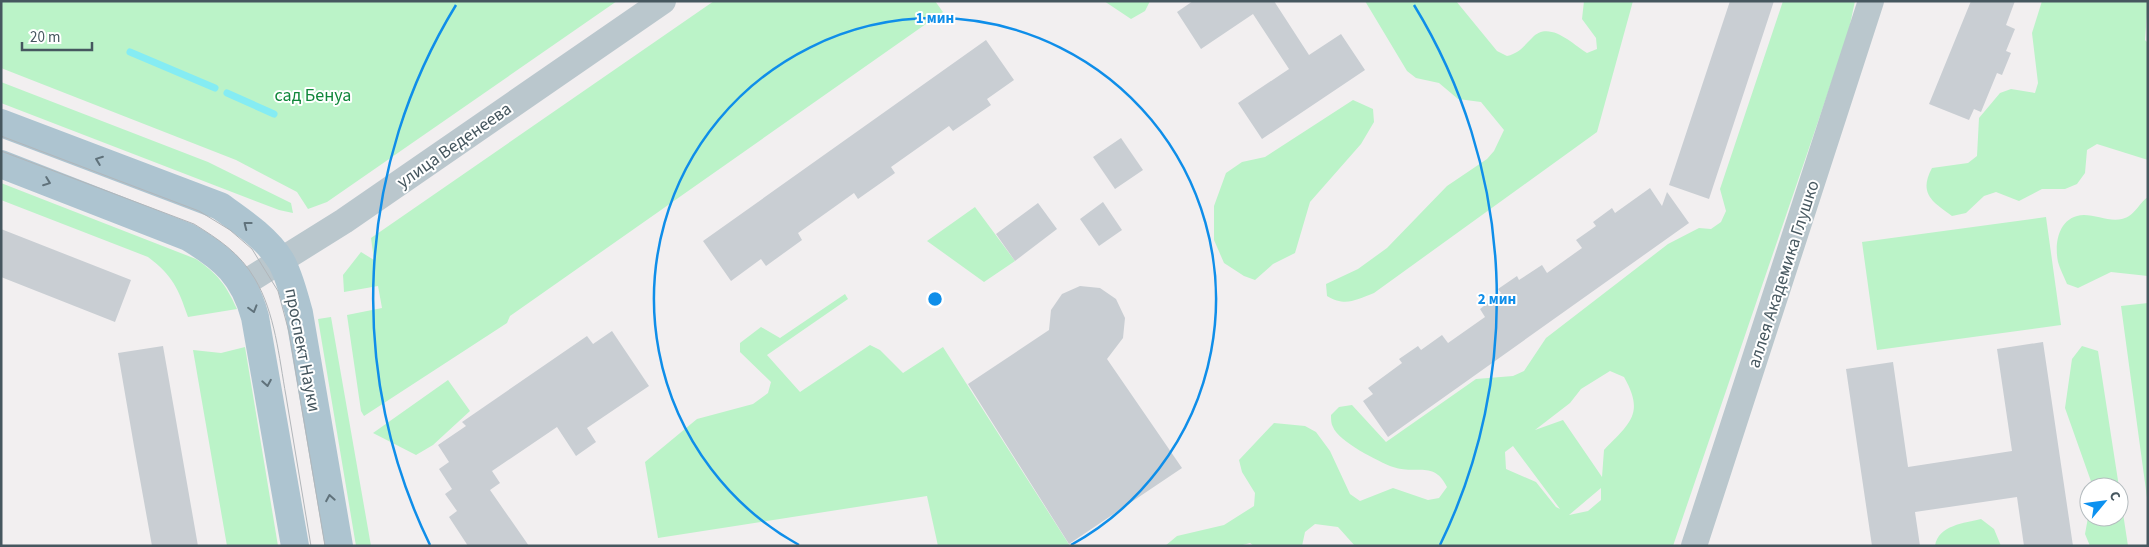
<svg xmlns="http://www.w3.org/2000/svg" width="2149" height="547" font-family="'Source Sans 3',sans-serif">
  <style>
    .green { fill: #bbf3c8; fill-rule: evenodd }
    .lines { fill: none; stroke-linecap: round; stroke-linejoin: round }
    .stream { stroke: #85ecf3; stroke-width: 7 }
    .building { fill: #c9ced3 }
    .minor { stroke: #bac7cd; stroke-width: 26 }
    .major { stroke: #adc4d0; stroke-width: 28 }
    .tram { stroke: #b1b6ba; stroke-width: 1 }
    .oneway { stroke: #60727b }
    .ring { fill: none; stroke: #0f8ee9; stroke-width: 2.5 }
    .labels { text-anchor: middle; stroke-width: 4; stroke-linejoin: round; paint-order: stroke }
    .park-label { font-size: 18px; fill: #10863a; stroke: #fff }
    .street-label { font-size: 18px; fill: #46575f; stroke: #fff }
    .centre { fill: #0f8ee9; stroke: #fff; stroke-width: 2.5 }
    .ring-label { font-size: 15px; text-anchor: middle; font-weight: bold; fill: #0f8ee9; stroke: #fff; stroke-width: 4; stroke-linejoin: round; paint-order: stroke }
  </style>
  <rect width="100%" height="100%" fill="#f2eff0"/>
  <!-- green -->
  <path class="green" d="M1,1H617L327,202L308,209L297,192L236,160L1,68Z
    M714,1H935L943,12L510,316L507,323L364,416L361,411L347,315L382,308L378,286L344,292L343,275L361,252L374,260L371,238Z
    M1104,1H1150L1145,11L1131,19Z
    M1365,1H1456L1497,51L1507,56C1519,53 1523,47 1532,38C1549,20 1571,43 1587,53L1597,49L1596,38L1582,19L1584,1H1633L1597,132L1374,293C1355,300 1346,307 1327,296L1326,284L1358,269L1387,248L1447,186L1487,159L1494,151L1504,130L1481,102L1458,99L1439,83L1416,78L1407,71Z
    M1783,1H1855L1848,34L1673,546H1355L1338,527L1315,524L1305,532L1302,546H1254L1250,543L1239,546H1165L1177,536L1224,525L1254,506L1255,493L1242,472L1239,460L1274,423L1305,426L1316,432L1330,451L1350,494L1360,501L1393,488L1428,500L1439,498L1447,487C1434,460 1416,475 1393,467C1379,462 1338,441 1333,427C1331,424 1331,419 1331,415L1339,407L1352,405L1386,442L1476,379L1513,376L1524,371L1546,338L1668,244L1699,228L1711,229L1721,222L1726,211L1720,189ZM1610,371L1624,377C1645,414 1630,423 1604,450L1602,477L1563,420L1535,430L1570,403L1581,389ZM1513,446L1560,509L1556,507L1536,482L1506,469L1505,452ZM1601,488V500L1588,511L1569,515Z
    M2042,1H2148L2145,40L2148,43V160L2097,144L2087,150L2085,173L2077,184L2065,189H2042L2019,201L1996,192L1984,196L1966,213L1952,216C1933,202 1918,194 1932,168L1968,163L1977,156L1979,118L2000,93L2011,89L2035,93L2038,83L2032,33Z
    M1,82L208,162L291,203L293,213L279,210L1,103Z
    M1353,100L1373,109L1374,122L1361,144L1310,202L1295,253L1273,264L1255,280L1244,276L1224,263L1214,240V206L1226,173L1242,162L1265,157Z
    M1,183L196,259C218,274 226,285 237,309L188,317C178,288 173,276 148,257L1,200Z
    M2148,197V276L2111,272L2078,288L2067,284C2064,277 2060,269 2058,262C2054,242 2059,216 2084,215C2096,215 2110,222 2122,219C2135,216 2138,204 2148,197Z
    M975,207L1015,261L984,282L927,241Z
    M2046,217L2061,325L1877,350L1862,242Z
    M845,294L848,299L767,355L800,392L870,345L880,350L903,373L943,347L1070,546H938L927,496L658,538L645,462L697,419L753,404L768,393L771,382L740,352V343L761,327L780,338Z
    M2148,303V505L2121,306Z
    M331,317L371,546H356L318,319Z
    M2082,346L2098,351L2119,487H2093L2065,408L2072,359Z
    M245,347L278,546H227L193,350L221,353Z
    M448,380L470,411L433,445L416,455L373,433Z
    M2119,487L2128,546H2090L2085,534L2089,512V517H2119Z
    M1981,519L1994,529L2001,546H1935C1938,525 1965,523 1981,519Z"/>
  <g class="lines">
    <!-- stream -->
    <path class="stream" d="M130,52L215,88
      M227,93L274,114"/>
  </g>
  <!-- building -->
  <path class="building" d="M1193,1H1274L1309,55L1341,34L1365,70L1262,139L1238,103L1289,69L1253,14L1201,49L1177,12Z
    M1730,1H1774L1709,199L1669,185Z
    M1971,1H2015L2006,25L2015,29L2006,51L2011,53L2002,75L1997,73L1981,112L1974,109L1969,120L1929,104Z
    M986,40L1014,80L987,99L991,105L953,131L949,126L891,167L895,173L858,199L854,193L798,233L802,240L766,266L761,259L731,281L703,241Z
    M1121,138L1143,170L1115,189L1093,157Z
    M1650,188L1662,206L1667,192L1689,223L1388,437L1363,401L1373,394L1368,388L1402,363L1399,359L1418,346L1421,350L1442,335L1448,343L1485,317L1480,309L1501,293L1498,289L1517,276L1519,280L1542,265L1547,273L1582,248L1576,240L1596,226L1593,222L1612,208L1615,213Z
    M1103,202L1122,230L1099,246L1080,219Z
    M1038,203L1057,229L1015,261L996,234Z
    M1,229L131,280L115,322L1,277Z
    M1080,286L1100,288L1116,299L1125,318L1123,338L1107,359L1182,468L1069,544L968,384L1049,330L1051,310L1062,294Z
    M612,331L649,386L587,428L596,442L576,456L557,427L492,471L500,483L490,490L529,546H468L449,517L457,511L445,494L452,489L439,469L449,462L438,445L466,426L462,422L587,336L593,344Z
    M2043,342L2073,546H2024L2017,497L1915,512L1920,546H1872L1846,369L1893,362L1908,467L2012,451L1997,349Z
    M163,346L198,546H152L134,446L118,353Z"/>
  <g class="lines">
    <!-- minor -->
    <path class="minor" d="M243,284L344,221L663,1
      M1694,546L1871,1"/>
    <!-- major -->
    <path class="major" d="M1,123L220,206C241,221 267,238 281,261C290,277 294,296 299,313L339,546
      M1,164L188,237C224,258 244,276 255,317L295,546"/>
    <!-- tram -->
    <path class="tram" d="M1,136L199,211L230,230L252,249L278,291L289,332L325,546
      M1,151L194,224C218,239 240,253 255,279C275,313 279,357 286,396C294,446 303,496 311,546"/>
  </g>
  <!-- one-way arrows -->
  <defs><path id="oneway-chevron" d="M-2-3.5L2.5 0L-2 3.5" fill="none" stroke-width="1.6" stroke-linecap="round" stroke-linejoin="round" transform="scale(1.25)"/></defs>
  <g class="oneway">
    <use href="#oneway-chevron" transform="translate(99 160) rotate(-159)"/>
    <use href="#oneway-chevron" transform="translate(47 182) rotate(21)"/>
    <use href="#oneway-chevron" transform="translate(247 225) rotate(-142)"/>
    <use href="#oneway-chevron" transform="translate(253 309) rotate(74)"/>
    <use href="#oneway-chevron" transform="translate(267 383) rotate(80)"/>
    <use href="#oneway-chevron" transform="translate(330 498) rotate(-100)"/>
  </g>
  <!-- distance rings -->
  <g class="ring">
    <path d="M799 545A281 281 0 1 1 1071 545"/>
    <path d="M430 545A562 562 0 0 1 456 5M1414 5A562 562 0 0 1 1440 545"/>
  </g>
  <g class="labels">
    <!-- park labels -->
    <g class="park-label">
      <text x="313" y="101">сад Бенуа</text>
    </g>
    <!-- street labels -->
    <g class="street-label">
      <text transform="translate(454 145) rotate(-35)" y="6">улица Веденеева</text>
      <text transform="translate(1783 274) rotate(-72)" y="6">аллея Академика Глушко</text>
      <text transform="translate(303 350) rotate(79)" y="6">проспект Науки</text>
    </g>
  </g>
  <circle cx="935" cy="299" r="8" class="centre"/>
  <g class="ring-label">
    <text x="935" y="23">1 мин</text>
    <text x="1497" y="304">2 мин</text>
  </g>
  <!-- border -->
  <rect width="2149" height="547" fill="none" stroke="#46575f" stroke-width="5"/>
  <!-- north arrow -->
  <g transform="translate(2104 502) rotate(61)"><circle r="24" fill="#ffffff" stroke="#b5bcbf"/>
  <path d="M0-4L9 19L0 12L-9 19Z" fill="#0c91f0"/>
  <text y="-8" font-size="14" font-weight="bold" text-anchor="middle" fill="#46575f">С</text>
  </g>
  <!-- scale -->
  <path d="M22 42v8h70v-8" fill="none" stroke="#46575f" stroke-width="2.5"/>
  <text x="30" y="42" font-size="15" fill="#46575f" stroke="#ffffff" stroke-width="4" paint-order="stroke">20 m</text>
</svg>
